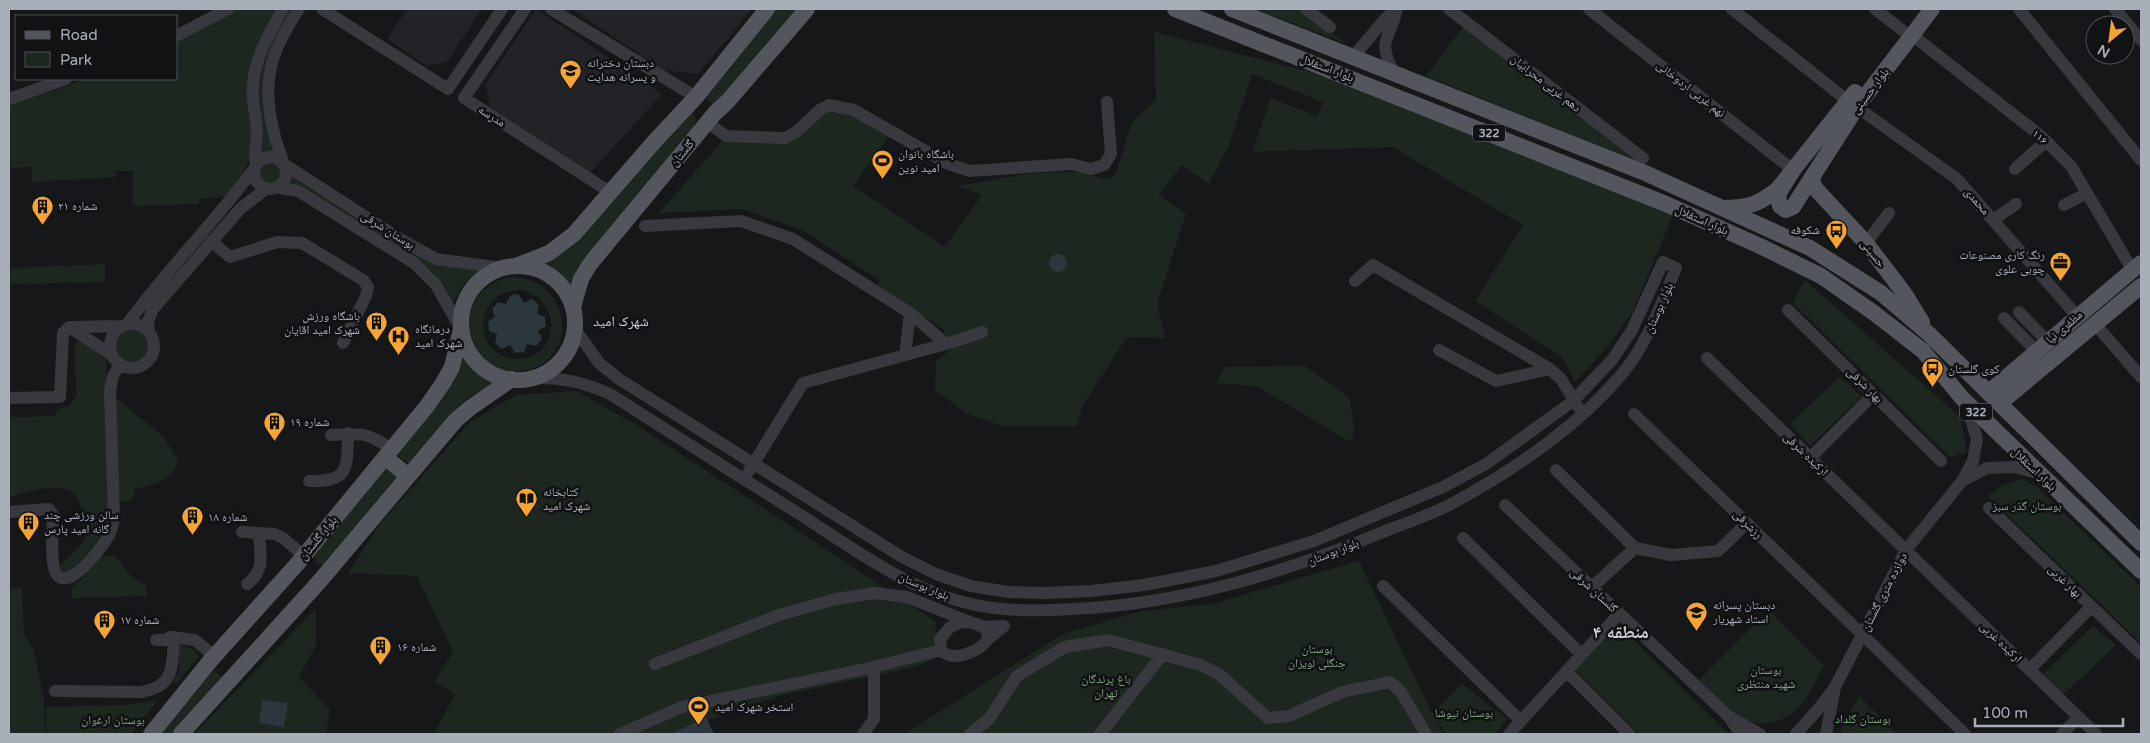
<svg xmlns="http://www.w3.org/2000/svg" width="2150" height="743" font-family="'Varela Round','Noto Naskh Arabic',sans-serif">
  <style>
    .built { fill: #222326 }
    .green { fill: #1e271f; fill-rule: evenodd }
    .water { fill: #2c373d }
    .lines { fill: none; stroke-linecap: round; stroke-linejoin: round }
    .minor { stroke: #37393e; stroke-width: 12 }
    .major { stroke: #53565d; stroke-width: 16 }
    .labels { text-anchor: middle; stroke-width: 5; stroke-linejoin: round; paint-order: stroke }
    .shield { fill: #111214; stroke: #7b8088; stroke-width: 1 }
    .shield-label { font-size: 11px; font-weight: bold; fill: #a8afb9 }
    .poi-label { font-size: 12px; fill: #a8afb9; stroke: #111214; text-anchor: start }
    .street-label { font-size: 12px; fill: #a8afb9; stroke: #111214 }
    .park-label { font-size: 12px; fill: #7fa47f; stroke: #111214 }
    .neighbourhood-label { font-size: 14px; fill: #c9cdd5; stroke: #111214 }
    .district-label { font-size: 18px; font-weight: bold; fill: #c9cdd5; stroke: #111214 }
  </style>
  <rect width="100%" height="100%" fill="#161719"/>
  <!-- built -->
  <path class="built" d="M407,9H482L447,62L427,66L387,39Z
    M536,9L662,94L590,173L490,107L486,84Z
    M572,9H752L698,74L663,70Z"/>
  <!-- green -->
  <path class="green" d="M234,9H278L256,50L252,146L248,162L241,177L225,197L199,199V204L132,206L133,171H116V177L32,182V167L9,168V102L52,92L84,79H176V40L222,19Z
    M287,9H294L269,54L279,156L268,155L257,160V97L261,65Z
    M775,9H799L714,105L707,100V96L727,73Z
    M1255,9H1300L1347,44Z
    M1463,27L1639,162L1426,76Z
    M1154,32L1329,77L1673,215L1633,311L1608,346L1575,382L1562,357L1475,301L1523,225L1393,147L1252,152L1271,98L1317,116L1323,102L1252,74L1229,145L1209,184L1182,165L1159,195L1186,214L1157,304L1165,338L1127,337L1083,405L1077,426H1002L966,413L935,390L936,361L950,350L943,329L877,286L880,281L804,231L742,209L659,213L722,141L780,143L827,110L848,112L889,136L853,186L945,247L982,195L958,186L1033,173L1080,172L1102,179L1112,177L1116,173L1132,122L1156,100Z
    M692,113L696,118L694,126L677,144L658,173L571,289L556,272L540,263L623,187Z
    M259 173a12 12 0 1 1 24 0a12 12 0 1 1-24 0Z
    M291,171L389,236L481,270L463,285L452,304L445,288L431,270L336,207L287,185Z
    M9,254L10,268L105,264V282L9,284Z
    M511,277C575,278 580,366 520,371C459,376 448,289 511,277ZM521,290C565,299 559,361 516,359C470,356 473,290 521,290Z
    M1805,280L1960,417L1967,452L1950,457L1793,303Z
    M115 346a17 17 0 1 1 34 0a17 17 0 1 1-34 0Z
    M80,338L106,359L110,518C100,541 85,557 68,575H63L60,567C68,554 84,547 89,531C91,524 85,516 82,509C80,504 78,497 73,493C59,481 24,493 9,498V417L54,416L59,409L69,406L76,396L75,345Z
    M462,349C470,369 487,377 507,383C488,387 474,393 460,405L410,464L396,454Z
    M1305,366L1350,398L1354,430L1351,442L1256,386L1216,383L1225,367Z
    M1839,377L1862,396L1810,446L1790,424Z
    M577,391L640,427L936,622L934,659L915,667L778,696L669,734H434L455,694L434,682L453,652L417,576L348,573L380,524L470,422L516,395Z
    M112,395L163,436L178,460C175,480 151,486 134,489L133,500L117,502Z
    M386,465L400,477L323,565L315,563V556Z
    M2022,479L2037,487L2141,587V643L1988,496L2005,484Z
    M105,556H115L131,576L146,586L147,596L72,598V587L82,579L100,558Z
    M1359,561L1432,713L1462,684L1507,719L1495,734H1446L1437,721L1443,734H904L1063,634L1141,611L1212,604Z
    M22,587L24,635L33,647L44,700L45,734H9V588Z
    M316,608V645L299,677L330,710L326,734H194Z
    M1769,610L1824,665C1809,695 1799,723 1760,723C1751,723 1739,720 1731,713C1720,704 1709,691 1699,680Z
    M1616,623L1729,734H1639L1573,668Z
    M2093,626L2116,645L2063,695L2043,674Z
    M182,645L194,650L199,657L176,684L173,681L179,672V647Z
    M214,671L222,677L173,734H159L211,672Z
    M1859,696L1897,734H1841V730Z
    M158,700L131,734H46V707L125,705Z"/>
  <!-- water -->
  <path class="water" d="M1049 263a9 9 0 1 1 18 0a9 9 0 1 1-18 0Z
    M514,294L519,295L524,303L532,299L539,305L537,314L545,317L546,326L538,331L542,339L536,346L527,344L524,352L515,353L510,345L502,349L495,343L497,334L489,331L488,322L495,317L492,309L498,302L506,304L510,296Z
    M262,700L288,703L284,727L259,723Z
    M706,717L714,734H671Z"/>
  <g class="lines">
    <!-- minor -->
    <path class="minor" d="M322,9L448,89L502,9
      M525,9L464,98L610,192
      M551,9L696,97
      M1306,9L1330,27
      M1449,9L1643,158
      M1589,9L1793,170
      M1732,9L1848,101
      M1875,9L1902,30
      M2019,9L2141,160
      M2115,9L2141,40
      M1912,35L2042,137L2071,166L2133,271
      M176,36L228,9
      M1353,57L1386,18L1397,9
      M1394,72C1376,40 1390,40 1397,9
      M9,99L66,79
      M1857,107L1957,179L2077,316
      M707,122L726,136L785,138L796,132L821,109L829,105L854,110L948,164L970,171L1071,164L1091,169L1104,165L1111,154L1107,102
      M254 173a16 16 0 1 1 32 0a16 16 0 1 1-32 0Z
      M283,163C281,153 276,143 274,133C261,82 270,52 299,9
      M284,164L400,239L436,259L502,268
      M256,165C253,154 257,142 257,130C256,115 251,99 253,84C255,57 270,32 283,9
      M2015,169L2046,141
      M279,188L298,191L414,263L436,285L461,329
      M2064,205L2087,193
      M1993,220L2016,204
      M645,226L741,221L793,239L910,313
      M211,241L230,257L277,242L302,243L363,280L368,287L366,296L343,343
      M1866,243L1889,213
      M1355,281L1373,265L1550,369L1561,379L1578,407
      M1788,310L1941,461
      M2019,312L2047,341
      M2004,318L2036,351
      M110 346a22 22 0 1 1 44 0a22 22 0 1 1-44 0Z
      M127,324C167,270 214,223 254,169
      M2095,324L2141,377
      M149,331L148,321L153,309L241,208L266,189
      M1439,350L1496,381L1550,369
      M112,355L69,327L122,326
      M905,355L910,313L946,344
      M1707,358L2096,734
      M534,378C565,378 582,382 610,394C674,435 737,475 801,515C853,549 906,588 967,603C1002,612 1038,611 1073,609C1181,604 1284,573 1383,532C1406,523 1431,515 1453,503C1513,471 1578,426 1622,374C1647,344 1661,304 1676,268L1663,262L1632,330L1612,360L1573,401L1486,464L1443,487L1314,541L1216,571L1144,585L1091,591L1045,593L1008,592L971,586L936,574L902,557L619,379L599,363L575,329
      M9,398L60,397L63,333L69,327
      M1634,414L1965,734
      M331,435C361,434 364,431 392,449
      M1810,458L1874,394
      M1556,470L1635,548
      M749,471L803,383L953,342L982,332
      M309,481C350,482 347,468 348,433
      M1962,481L1987,468L2014,467L2038,473
      M1505,505L1728,716
      M1989,508L2141,654
      M9,512L49,509L53,515C53,527 49,568 58,576C72,589 104,545 110,533C112,529 113,523 114,518L110,391L113,376L120,364
      M242,532L275,534L283,538L304,556
      M1463,538L1581,654
      M247,584C266,570 260,554 259,534
      M1383,586L1521,721
      M1591,588L1635,548L1671,555L1718,551L1747,523
      M962,622C972,622 980,624 987,630L988,639C979,652 953,663 941,650L940,639L950,627Z
      M983,627L1004,626L988,639
      M156,640H166L170,637L195,640L214,656
      M655,664L779,615L836,599L874,593L907,597L975,624
      M2030,669L2091,607
      M1566,671L1629,734
      M1835,687L1906,550L1962,481L1973,461L1977,439L1971,419L1964,402
      M55,691L141,692C175,686 172,667 174,637
      M620,734L682,707L874,667L941,650
      M863,734L874,719V667
      M970,734L989,719L1017,676L1065,647L1108,640L1201,665L1220,675L1268,718L1289,716L1342,692L1390,682L1401,692L1426,734
      M1100,734L1163,654
      M1509,734L1619,614
      M1741,734L1728,716L1760,734
      M1796,734L1820,707L1835,687L1826,734
      M2062,734L2079,717"/>
    <!-- major -->
    <path class="major" d="M1175,9L1666,204L1760,246L1821,276L1874,313L1923,351L1962,398L2141,571
      M1232,9L1643,172L1810,248L1881,293L1929,334L2141,543
      M1793,170L1780,191L1778,196L1780,206L1786,210L1793,207L1857,107L1932,9
      M1812,177L1814,187L1866,243L1904,293L1922,322
      M1724,208C1749,207 1757,205 1777,190L1855,92
      M516,266L549,253L574,234L654,142L696,97L767,9
      M461 323a57 57 0 1 1 114 0a57 57 0 1 1-114 0Z
      M573,307L581,279L590,264L715,113L728,101L807,9
      M1989,392L2141,263
      M2000,403L2141,286
      M385,457L408,476
      M151,734L210,661L298,563L427,406L443,383L452,367L461,329
      M181,734L319,582L455,421L470,408L512,379"/>
  </g>
  <!-- icons -->
  <defs>
    <symbol id="school-pin" viewBox="-11 -11 22 30"><path d="M0 17L-7.5 6A9.5 9.5 0 1 1 7.5 6Z" fill="#f7a430" stroke="#111214"/><path d="M0-5L7-2L0 1L-7-2ZM-4 1L0 2.5L4 1V4Q0 6-4 4Z" fill="#111"/></symbol>
    <symbol id="stadium-pin" viewBox="-11 -11 22 30"><path d="M0 17L-7.5 6A9.5 9.5 0 1 1 7.5 6Z" fill="#f7a430" stroke="#111214"/><path d="M0-5a6.5 5 0 1 0 0 10a6.5 5 0 1 0 0-10ZM-3.5-1.8h7v3.6h-7Z" fill="#111"/></symbol>
    <symbol id="building-pin" viewBox="-11 -11 22 30"><path d="M0 17L-7.5 6A9.5 9.5 0 1 1 7.5 6Z" fill="#f7a430" stroke="#111214"/><path d="M-4-6H4V6H1V3H-1V6H-4ZM-2.5-4.3h1.7v1.8h-1.7ZM.8-4.3h1.7v1.8H.8ZM-2.5-1h1.7V.8h-1.7ZM.8-1h1.7V.8H.8Z" fill="#111"/></symbol>
    <symbol id="bus-pin" viewBox="-11 -11 22 30"><path d="M0 17L-7.5 6A9.5 9.5 0 1 1 7.5 6Z" fill="#f7a430" stroke="#111214"/><path d="M-5-6H5V4H4V6H2V4H-2V6H-4V4H-5ZM-3.5-4V0h7V-4ZM-3.5 1.2v1.5H-2V1.2ZM2 1.2v1.5H3.5V1.2Z" fill="#111"/></symbol>
    <symbol id="office-pin" viewBox="-11 -11 22 30"><path d="M0 17L-7.5 6A9.5 9.5 0 1 1 7.5 6Z" fill="#f7a430" stroke="#111214"/><path d="M-6-3h4V-5.5h4V-3h4V5H-6ZM-1-4.5V-3h2v-1.5ZM-6 0V1H6V0Z" fill="#111"/></symbol>
    <symbol id="hospital-pin" viewBox="-11 -11 22 30"><path d="M0 17L-7.5 6A9.5 9.5 0 1 1 7.5 6Z" fill="#f7a430" stroke="#111214"/><path d="M-5-5h3v3.5h4V-5h3V5h-3V1.5h-4V5h-3Z" fill="#111"/></symbol>
    <symbol id="library-pin" viewBox="-11 -11 22 30"><path d="M0 17L-7.5 6A9.5 9.5 0 1 1 7.5 6Z" fill="#f7a430" stroke="#111214"/><path d="M-6-4Q-3-5.5-.7-3.5V5Q-3 3-6 4ZM6-4Q3-5.5 .7-3.5V5Q3 3 6 4Z" fill="#111"/></symbol>
  </defs>
  <g fill-rule="evenodd">
    <use href="#school-pin" x="558" y="58" width="25" height="34"/>
    <use href="#stadium-pin" x="870" y="148" width="25" height="34"/>
    <use href="#building-pin" x="30" y="194" width="25" height="34"/>
    <use href="#bus-pin" x="1824" y="218" width="25" height="34"/>
    <use href="#office-pin" x="2048" y="250" width="25" height="34"/>
    <use href="#building-pin" x="364" y="310" width="25" height="34"/>
    <use href="#hospital-pin" x="386" y="324" width="25" height="34"/>
    <use href="#bus-pin" x="1920" y="356" width="25" height="34"/>
    <use href="#building-pin" x="262" y="410" width="25" height="34"/>
    <use href="#library-pin" x="514" y="486" width="25" height="34"/>
    <use href="#building-pin" x="180" y="504" width="25" height="34"/>
    <use href="#building-pin" x="16" y="510" width="25" height="34"/>
    <use href="#school-pin" x="1684" y="600" width="25" height="34"/>
    <use href="#building-pin" x="92" y="608" width="25" height="34"/>
    <use href="#building-pin" x="368" y="634" width="25" height="34"/>
    <use href="#stadium-pin" x="686" y="694" width="25" height="34"/>
  </g>
  <g class="labels">
    <!-- shield labels -->
    <g class="shield">
      <rect x="1473" y="124.5" width="32" height="17" rx="4"/>
      <rect x="1960" y="403.5" width="32" height="17" rx="4"/>
    </g>
    <g class="shield-label">
      <text x="1489" y="137">322</text>
      <text x="1976" y="416">322</text>
    </g>
    <!-- poi labels -->
    <g class="poi-label">
      <text x="587" y="67">دبستان دخترانه<tspan x="587" dy="14">و پسرانه هدایت</tspan></text>
      <text x="898" y="158">باشگاه بانوان<tspan x="898" dy="14">امید نوین</tspan></text>
      <text x="58" y="210">شماره ۲۱</text>
      <text x="1820" y="234" text-anchor="end">شکوفه</text>
      <text x="2045" y="259" text-anchor="end">رنگ کاری مصنوعات<tspan x="2045" dy="14">چوبی علوی</tspan></text>
      <text x="360" y="320" text-anchor="end">باشگاه ورزش<tspan x="360" dy="14">شهرک امید اقایان</tspan></text>
      <text x="415" y="333">درمانگاه<tspan x="415" dy="14">شهرک امید</tspan></text>
      <text x="1948" y="373">کوی گلستان</text>
      <text x="290" y="426">شماره ۱۹</text>
      <text x="543" y="496">کتابخانه<tspan x="543" dy="14">شهرک امید</tspan></text>
      <text x="44" y="519">سالن ورزشی چند<tspan x="44" dy="14">گانه امید پارس</tspan></text>
      <text x="208" y="521">شماره ۱۸</text>
      <text x="1713" y="609">دبستان پسرانه<tspan x="1713" dy="14">استاد شهريار</tspan></text>
      <text x="120" y="624">شماره ۱۷</text>
      <text x="397" y="651">شماره ۱۶</text>
      <text x="715" y="711">استخر شهرک امید</text>
    </g>
    <!-- street labels -->
    <g class="street-label">
      <text transform="translate(1327 68) rotate(21)" y="4">بلوار استقلال</text>
      <text transform="translate(1546 83) rotate(38)" y="4">دهم غربی محرابیان</text>
      <text transform="translate(1691 89) rotate(38)" y="4">نهم غربی اردوخانی</text>
      <text transform="translate(1870 91) rotate(-53)" y="4">بلوار حسینی</text>
      <text transform="translate(492 116) rotate(33)" y="4">مدرسه</text>
      <text transform="translate(2040 137) rotate(42)" y="4">۱۱۶</text>
      <text transform="translate(682 153) rotate(-51)" y="4">گلستان</text>
      <text transform="translate(1977 201) rotate(49)" y="4">محمدی</text>
      <text transform="translate(1702 220) rotate(24)" y="4">بلوار استقلال</text>
      <text transform="translate(388 230) rotate(32)" y="4">بوستان شرقی</text>
      <text transform="translate(1873 253) rotate(51)" y="4">حسینی</text>
      <text transform="translate(1659 308) rotate(-66)" y="4">بلوار بوستان</text>
      <text transform="translate(2064 327) rotate(-40)" y="4">مظفری نیا</text>
      <text transform="translate(1865 385) rotate(45)" y="4">بهار شرقی</text>
      <text transform="translate(1806 454) rotate(44)" y="4">ارکیده شرقی</text>
      <text transform="translate(2034 469) rotate(44)" y="4">بلوار استقلال</text>
      <text transform="translate(1748 524) rotate(44)" y="4">رزشرقی</text>
      <text transform="translate(318 538) rotate(-51)" y="4">بلوار گلستان</text>
      <text transform="translate(1333 552) rotate(-21)" y="4">بلوار بوستان</text>
      <text transform="translate(2065 581) rotate(44)" y="4">بهار غربی</text>
      <text transform="translate(924 586) rotate(23)" y="4">بلوار بوستان</text>
      <text transform="translate(1594 590) rotate(43)" y="4">گلستان شرقی</text>
      <text transform="translate(1884 592) rotate(-63)" y="4">دوازده متری گلستان</text>
      <text transform="translate(2001 642) rotate(44)" y="4">ارکیده غربی</text>
    </g>
    <!-- park labels -->
    <g class="park-label">
      <text x="2027" y="510">بوستان گذر سبز</text>
      <text x="1317" y="653">بوستان<tspan x="1317" dy="14">جنگلی لویزان</tspan></text>
      <text x="1766" y="674">بوستان<tspan x="1766" dy="14">شهید منتظری</tspan></text>
      <text x="1106" y="683">باغ پرندگان<tspan x="1106" dy="14">تهران</tspan></text>
      <text x="1464" y="717">بوستان نیوشا</text>
      <text x="1863" y="723">بوستان گلداد</text>
      <text x="113" y="724">بوستان ارغوان</text>
    </g>
    <!-- neighbourhood labels -->
    <g class="neighbourhood-label">
      <text x="621" y="326">شهرک امید</text>
    </g>
    <!-- district labels -->
    <g class="district-label">
      <text x="1621" y="638">منطقه ۴</text>
    </g>
  </g>
  <!-- border -->
  <rect width="2150" height="743" fill="none" stroke="#a8afb9" stroke-width="20"/>
  <!-- legend -->
  <rect x="15" y="15" width="162" height="65" fill="#111214" stroke="#4d5156"/>
  <rect x="25" y="31" width="25" height="8" fill="#53565d" stroke="#4d5156"/>
  <text x="60" y="40" font-size="15" fill="#a8afb9">Road</text>
  <rect x="25" y="52" width="25" height="15" fill="#1e271f" stroke="#4d5156"/>
  <text x="60" y="65" font-size="15" fill="#a8afb9">Park</text>
  <!-- north arrow -->
  <g transform="translate(2110 40) rotate(209)"><circle r="24" fill="#111214" stroke="#4d5156"/>
  <path d="M0-4L9 19L0 12L-9 19Z" fill="#f7a430"/>
  <text y="-8" font-size="14" font-weight="bold" text-anchor="middle" fill="#a8afb9">N</text>
  </g>
  <!-- scale -->
  <path d="M1975 718v8h148v-8" fill="none" stroke="#a8afb9" stroke-width="2.5"/>
  <text x="1982" y="718" font-size="15" fill="#a8afb9" stroke="#111214" stroke-width="4" paint-order="stroke">100 m</text>
</svg>
